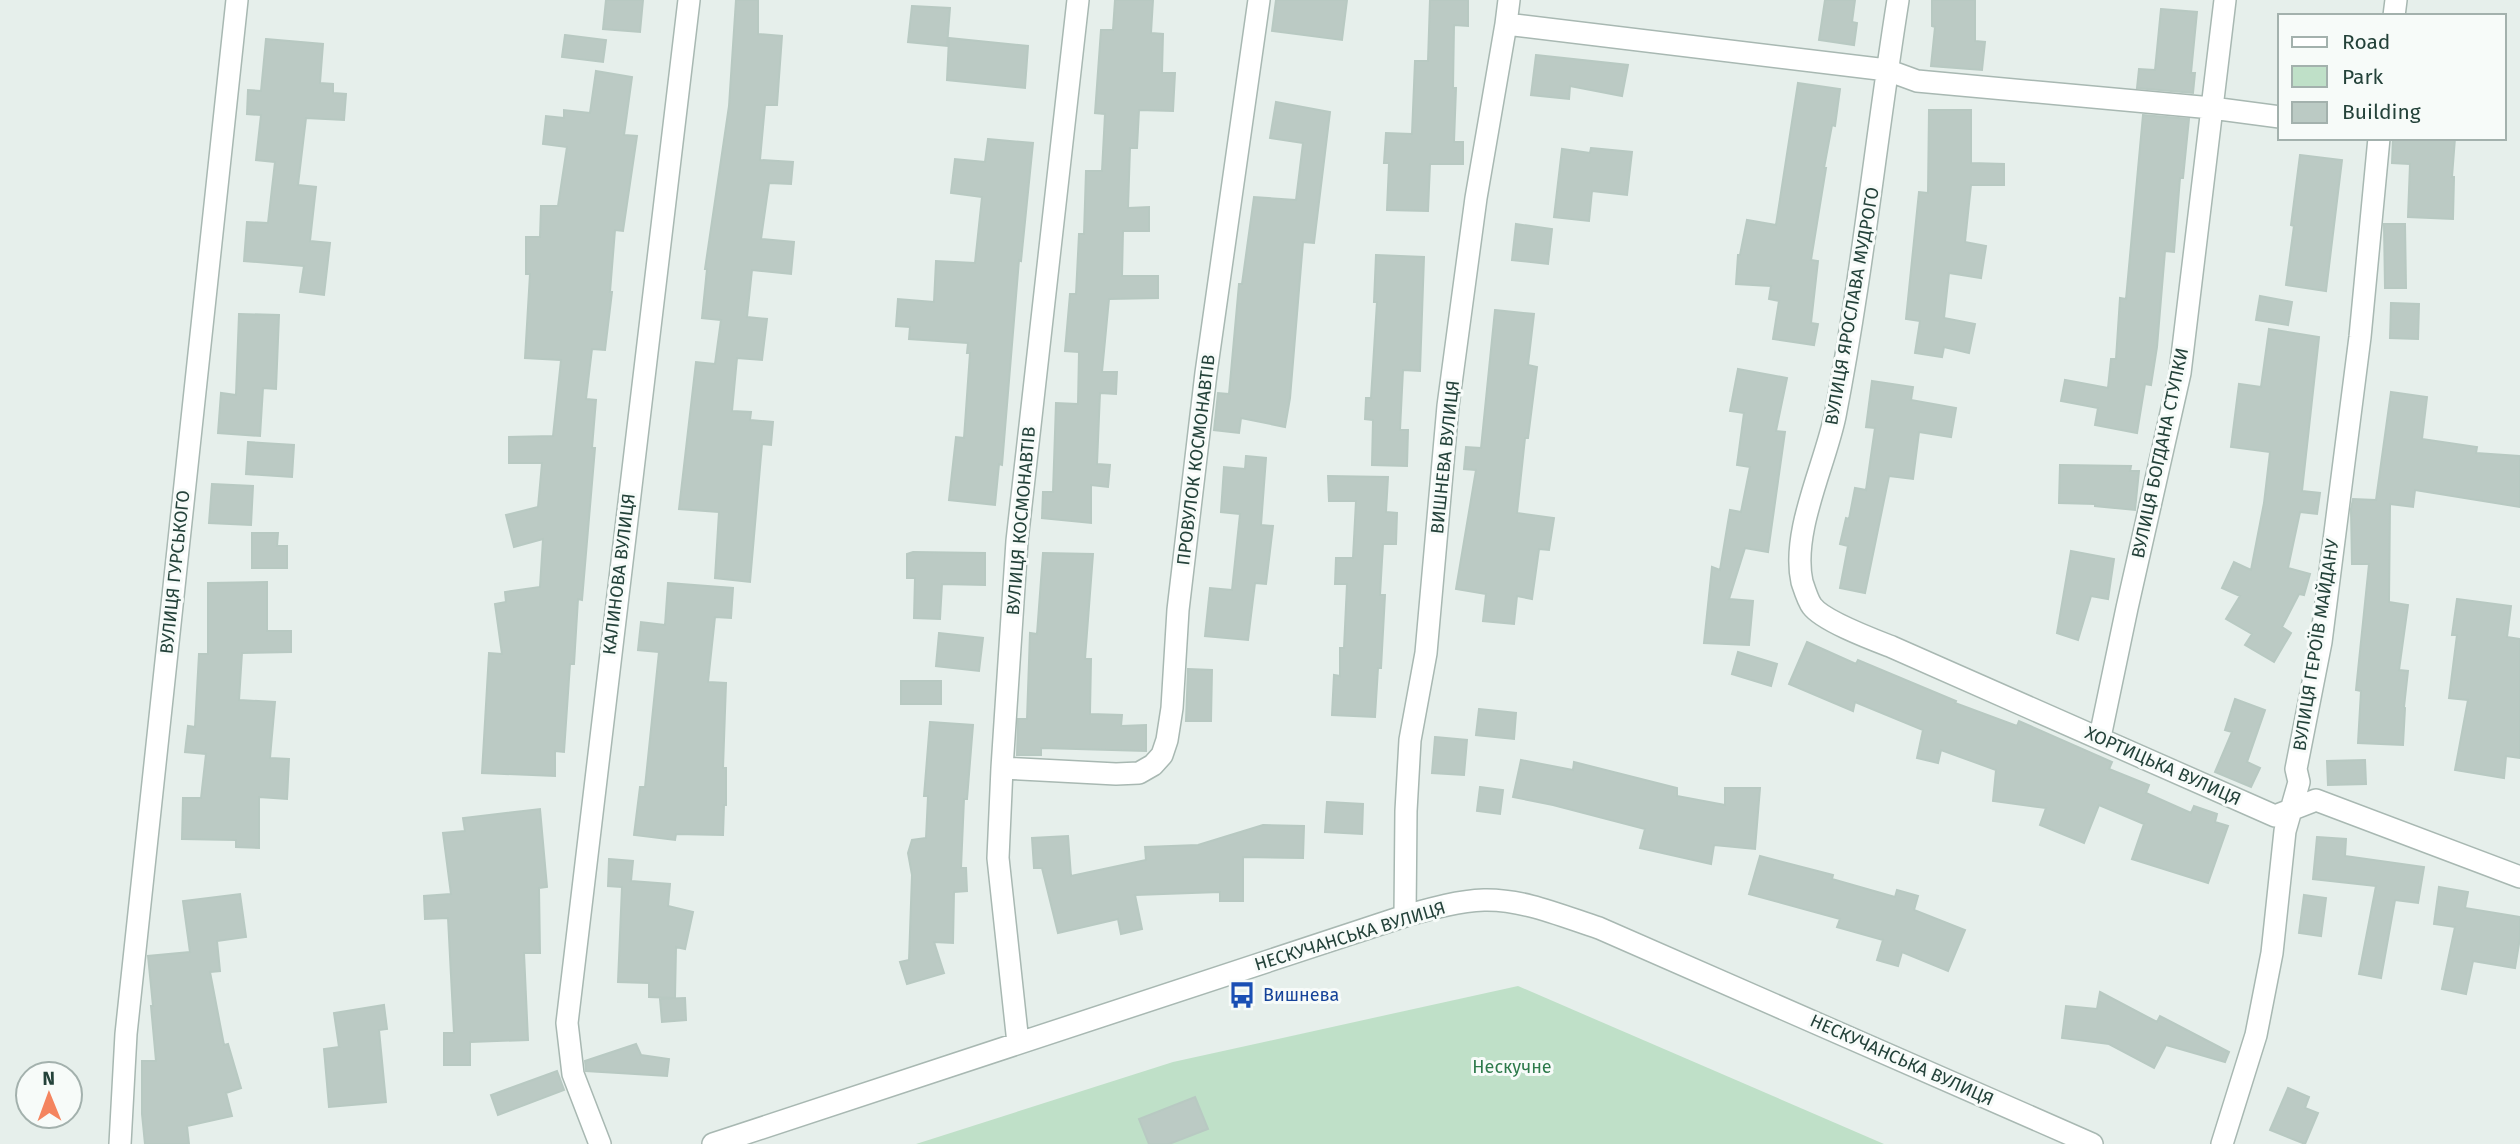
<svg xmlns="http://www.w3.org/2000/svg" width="2520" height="1144" font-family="'Fira Sans',sans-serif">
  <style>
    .green { fill: #bfe0c8 }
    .building { fill: #bbcac4; stroke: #b8c9c2; stroke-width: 2 }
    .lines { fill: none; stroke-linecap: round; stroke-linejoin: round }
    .minor-casing { stroke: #a8b8b2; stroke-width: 24 }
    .minor { stroke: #fff; stroke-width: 21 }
    .labels { text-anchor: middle; stroke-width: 6; stroke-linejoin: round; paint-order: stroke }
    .street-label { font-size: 18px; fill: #24423a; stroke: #f7fbf9 }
    .transit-label { font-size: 18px; fill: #164399; stroke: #f7fbf9; text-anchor: start }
    .park-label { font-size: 18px; fill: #2d7a4b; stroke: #f7fbf9 }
  </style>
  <rect width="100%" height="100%" fill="#e6efeb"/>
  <!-- green -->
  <path class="green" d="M1518,986L1884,1144H916L1173,1062Z"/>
  <!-- building -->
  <path class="building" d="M606,0H643L640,32L603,29Z
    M736,0H758V34L782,36L777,105H765L760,160L793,162L791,184L769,183L761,239L794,242L791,274L752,270L747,317L767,319L762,360L737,358L732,411L751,412L750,420L773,422L771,445L762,444L750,582L715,578L719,512L679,509L696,362L715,364L721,320L702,318L707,269H705L729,106Z
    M1115,0H1153L1151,33L1163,34L1162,73H1175L1173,111L1139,110L1137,148H1130L1128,208L1149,207V231H1123L1122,276H1158V298L1109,299L1102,372H1117L1116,394L1100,393L1097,464L1110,465L1108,487L1091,485V523L1042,518L1043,492H1053L1056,403L1078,404L1079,352L1065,351L1070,294H1076L1079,234H1084L1086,171H1102L1105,114L1095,113L1101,30H1113Z
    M1276,0H1347L1342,40L1272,31Z
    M1430,0H1468V26L1454,25L1453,88H1456L1454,142H1463V164H1430L1428,211L1387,210L1389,163H1384L1386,133L1412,134L1415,61H1428Z
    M1825,0H1855L1852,22L1857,23L1854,45L1819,40Z
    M1932,0H1975V41L1985,42L1982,70L1931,66L1935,27L1932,26Z
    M912,6L950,8L947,46L908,42Z
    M2161,9L2197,12L2191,73H2195L2193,93L2137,88L2139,69L2155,70Z
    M565,35L606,40L603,62L562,57Z
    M949,38L1028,46L1025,88L947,80Z
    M266,39L323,44L320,83L333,84V93L346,94L344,120L306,118L298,185L316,187L310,241L330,243L324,295L300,292L304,266L244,261L247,222L268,223L275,162L256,160L261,115L247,114L248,90L261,91Z
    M1536,55L1628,65L1622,96L1570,86L1569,99L1531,95Z
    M596,71L632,77L624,135L637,136L623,231L615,230L610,292H612L605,350L592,349L586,399L596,400L592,448H595L582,600L578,599L574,664H570L564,752L555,751V776L482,773L489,653L502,654L495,604L506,602L505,592L540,587L543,539L514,547L506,515L538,507L542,463H509V437L553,436L561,360L525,358L530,274H526V237H540L541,206H558L567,147L543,144L546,116L564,118V110L590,113Z
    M1798,83L1840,89L1835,126L1832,125L1824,168H1826L1811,260L1818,261L1811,323L1818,324L1814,345L1773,339L1779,301L1769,299L1771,286L1736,284L1738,255H1740L1747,220L1776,225Z
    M1276,102L1330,112L1314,243L1303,242L1290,398L1285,427L1241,418L1239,433L1214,430L1218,393L1229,394L1239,284H1242L1254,197L1296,200L1303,143L1270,138Z
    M1929,110H1971V163L2004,164V185H1971L1965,242L1986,246L1981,278L1949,273L1944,318L1975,324L1969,353L1944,347L1942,357L1915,353L1920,321L1906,319L1919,192L1928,193Z
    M2143,115L2189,119L2183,178H2180L2174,252L2165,251L2157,347L2151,385L2145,384L2137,433L2095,425L2098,408L2061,401L2065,380L2108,388L2111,359H2116L2120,298L2126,299Z
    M2393,138H2455L2452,177H2454L2453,219L2408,217L2410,164L2392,163Z
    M988,139L1033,143L1021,261L1019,260L1002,465L999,464L995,505L949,500L956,437L964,438L970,353H967L968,343L909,339L910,327L896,326L898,299L934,302L936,261L975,263L982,197L951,193L955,159L985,162Z
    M1591,148L1632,152L1627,195L1592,191L1589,221L1554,217L1562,149L1590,153Z
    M2300,155L2342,160L2326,291L2286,285L2294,226L2291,225Z
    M1516,224L1552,229L1548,264L1512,260Z
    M2384,224H2405L2406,288H2385Z
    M1376,255L1424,257L1420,371L1403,370L1400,430H1408L1407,466L1372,465L1373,420L1365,419L1366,398H1371L1377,302H1374Z
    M2260,296L2292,302L2288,325L2256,320Z
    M2391,303L2419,304L2418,339L2390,338Z
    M1495,310L1534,314L1528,365L1537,367L1528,438H1525L1517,513L1554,518L1549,550L1539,549L1532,599L1517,596L1514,624L1483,621L1486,594L1456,589L1476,470L1464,469L1466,447L1481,448Z
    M239,314L279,315L276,389L263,388L260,436L218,433L221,393L236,395Z
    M2269,329L2319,337L2302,491L2320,493L2317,514L2300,512L2288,568L2310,574L2304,595L2299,594L2282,627L2291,633L2274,662L2245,645L2252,634L2226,619L2240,596L2222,588L2234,562L2251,570L2264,503L2270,452L2231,447L2239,384L2261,387Z
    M1738,369L1787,378L1776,431L1785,432L1768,552L1745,548L1729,599L1753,601L1749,645L1704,643L1712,567L1720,570L1730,510L1741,512L1750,467L1737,465L1744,413L1730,411Z
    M1872,381L1913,387L1911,400L1956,408L1951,437L1919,432L1913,479L1889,476L1865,593L1840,588L1848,546L1840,544L1846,518L1849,519L1855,488L1866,490L1875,428L1866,427Z
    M2391,392L2427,397L2422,439L2477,447L2476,453L2520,456V507L2415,490L2413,507L2390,504L2389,602L2408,605L2399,670L2408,671L2404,707L2405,708L2403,745L2358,743L2361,691L2356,690L2369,564H2352L2351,509L2353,499L2376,500Z
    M248,442L294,445L292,477L246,474Z
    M1246,456L1266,458L1261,525L1273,526L1266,584L1255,583L1248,640L1205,636L1210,588L1232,590L1240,514L1221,512L1224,467L1245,469Z
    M2060,465L2131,466L2130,471H2139L2135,510L2095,506V504L2059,503Z
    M1328,476L1388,477L1386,512L1397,513L1396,544H1383L1380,595H1385L1381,668H1378L1375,717L1332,715L1334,675L1340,676V648H1344L1347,584H1335L1336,558H1353L1356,501H1329Z
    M212,484L253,486L251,525L209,523Z
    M252,533H278L277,546H287V568H252Z
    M2071,551L2114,559L2108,599L2091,596L2078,640L2057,633Z
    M913,552L985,553V585L942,584L940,619L914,618L915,578H907V554Z
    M1043,553L1093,554L1085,659H1091L1090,714L1122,715L1121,726L1146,725V751L1041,748V755H1017L1018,719H1027L1030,633L1037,634Z
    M267,582V631H291V652L242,653L239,700L275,702L270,758L289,759L287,799L259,797V848L236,847V840L182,839L183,798H201L206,754L185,752L188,726L195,727L199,654H208V583Z
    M668,583L733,588L731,618L715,617L708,682L726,683L723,768H726V805H724L723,835L676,834L675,840L634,835L640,787H645L659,652L638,650L641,622L665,625Z
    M2457,599L2511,606L2507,637L2520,639V758L2506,756L2504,778L2455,770L2468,700L2449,698L2457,635H2452Z
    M939,633L983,638L979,671L936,666Z
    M1807,642L1856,664L1858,660L1956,701L1955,703L2017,726L2019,721L2112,762L2109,769L2149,785L2146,793L2191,813L2194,806L2217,814L2215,822L2228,826L2208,883L2132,859L2144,824L2099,805L2084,843L2040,825L2046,808L1993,801L1996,770L1941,750L1938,763L1917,758L1923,730L1855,702L1853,711L1789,684Z
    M1738,652L1777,664L1771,686L1732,674Z
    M1188,669L1212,670L1211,721H1186Z
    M901,681H941V704H901Z
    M2235,699L2265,710L2247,762L2260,768L2251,787L2215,772L2232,732L2225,730Z
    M1479,709L1516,713L1514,739L1476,735Z
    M930,722L973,725L967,799H964L961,868H966L967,891L954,892L953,943L934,942L944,973L907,984L900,962L909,960L912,875L908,853L912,840L926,838L928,796H924Z
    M1435,737L1467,740L1464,775L1432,773Z
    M1521,760L1573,770L1574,762L1677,788V796L1725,805V788H1760L1755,849L1714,845L1711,864L1640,848L1645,829L1553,805L1513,797Z
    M2365,760L2366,784L2328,785L2327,761Z
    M1480,787L1503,790L1500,814L1477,811Z
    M1327,802L1363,804L1362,834L1325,832Z
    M540,809L547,887L539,888L540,953H524L528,1040L470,1042V1065H444V1033H454L448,918L425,919L424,896L451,894L443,833L465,831L463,818Z
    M1263,825L1304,826L1303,858L1243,857V901H1220V892L1135,895L1142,929L1121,934L1118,919L1058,933L1042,868H1034L1032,838L1068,836L1071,876L1146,860L1145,847L1198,845Z
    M2317,837L2346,839L2345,856L2424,867L2418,903L2395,900L2381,978L2359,974L2376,886L2313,879Z
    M1760,856L1833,875L1832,879L1895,897L1897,890L1918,896L1914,910L1965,930L1948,971L1902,952L1898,966L1877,960L1883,940L1837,927L1840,919L1749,894Z
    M609,859L633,861L631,881L670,884L668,906L693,912L685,949L676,947L675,998L649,997V983L618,982L622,887L608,886Z
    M2439,887L2468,892L2465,908L2520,917V938L2515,968L2473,961L2466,994L2442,989L2455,927L2434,924Z
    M240,894L246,937L217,941L220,971L210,972L224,1045L228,1044L241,1088L226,1093L232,1116L187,1126L189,1144H145L142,1114V1061H156L151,1006H153L148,956L190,952L183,901Z
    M2304,895L2326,898L2321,936L2299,933Z
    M2100,992L2157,1022L2160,1016L2229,1052L2225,1062L2166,1045L2154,1068L2109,1044L2062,1038L2066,1006L2097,1009Z
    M685,998L686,1020L662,1022L660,999Z
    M384,1005L387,1029L379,1030L386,1102L329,1107L324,1049L339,1047L334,1013Z
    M636,1044L641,1055L669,1059L667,1076L586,1071L585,1061Z
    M557,1071L564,1090L498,1115L491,1095Z
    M2288,1088L2309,1097L2305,1108L2318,1113L2305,1144L2270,1130Z
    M1195,1097L1208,1129L1169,1144H1149L1139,1119Z"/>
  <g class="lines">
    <defs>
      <path id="minor" d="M1898,0C1876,138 1862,278 1835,416C1825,465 1791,532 1802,582C1804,588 1808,601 1812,606C1823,621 1874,640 1892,647L2275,816L2316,800L2520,877
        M2394,16L2396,0
        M1506,24L1887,70L1917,81L2212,108L2280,117
        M2100,737L2127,608L2180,373L2225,0
        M1002,768L1116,774L1139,773L1153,765L1162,755L1167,740L1172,708L1178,610L1206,373L1259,0
        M1405,916L1406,811L1410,740L1426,653L1448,406L1476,198L1506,24L1509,0
        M1018,1043L998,858L1002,768L1017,541L1078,0
        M120,1144L126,1034L237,0
        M600,1144L573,1074L567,1023L689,0
        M713,1144L1405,916C1430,909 1457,901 1484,900C1523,899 1562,916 1599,928L2092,1144
        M2222,1144L2256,1035L2272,953L2285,831L2299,782L2296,769L2321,642L2360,337L2379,138"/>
    </defs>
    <!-- minor casing -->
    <use href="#minor" class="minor-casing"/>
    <!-- minor -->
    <use href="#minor" class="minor"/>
  </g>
  <!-- icons -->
  <defs>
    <symbol id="bus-bare" viewBox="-9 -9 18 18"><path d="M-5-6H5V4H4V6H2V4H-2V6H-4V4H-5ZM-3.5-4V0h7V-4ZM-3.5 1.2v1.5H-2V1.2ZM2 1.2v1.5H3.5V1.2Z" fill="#1a4fb4" stroke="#f7fbf9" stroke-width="2.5" paint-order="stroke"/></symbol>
  </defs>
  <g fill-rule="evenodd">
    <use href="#bus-bare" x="1223" y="976" width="38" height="38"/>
  </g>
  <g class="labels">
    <!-- street labels -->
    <g class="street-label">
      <text transform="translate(1852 306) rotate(-80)" y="6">ВУЛИЦЯ ЯРОСЛАВА МУДРОГО</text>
      <text transform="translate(2160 453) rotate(-78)" y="6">ВУЛИЦЯ БОГДАНА СТУПКИ</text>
      <text transform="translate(1445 457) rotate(-84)" y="6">ВИШНЕВА ВУЛИЦЯ</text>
      <text transform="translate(1196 460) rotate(-83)" y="6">ПРОВУЛОК КОСМОНАВТІВ</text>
      <text transform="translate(1021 521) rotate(-85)" y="6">ВУЛИЦЯ КОСМОНАВТІВ</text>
      <text transform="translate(175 572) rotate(-84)" y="6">ВУЛИЦЯ ГУРСЬКОГО</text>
      <text transform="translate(619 574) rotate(-83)" y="6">КАЛИНОВА ВУЛИЦЯ</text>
      <text transform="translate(2316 645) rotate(-81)" y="6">ВУЛИЦЯ ГЕРОЇВ МАЙДАНУ</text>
      <text transform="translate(2163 766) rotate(24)" y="6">ХОРТИЦЬКА ВУЛИЦЯ</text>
      <text transform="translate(1350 936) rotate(-17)" y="6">НЕСКУЧАНСЬКА ВУЛИЦЯ</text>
      <text transform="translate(1902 1060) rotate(24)" y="6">НЕСКУЧАНСЬКА ВУЛИЦЯ</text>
    </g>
    <!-- transit labels -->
    <g class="transit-label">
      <text x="1263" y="1001">Вишнева</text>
    </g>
    <!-- park labels -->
    <g class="park-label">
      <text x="1512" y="1073">Нескучне</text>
    </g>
  </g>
  <!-- legend -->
  <rect x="2278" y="14" width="228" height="126" fill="#f7fbf9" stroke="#a3b1ad" stroke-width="2"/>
  <rect x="2292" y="37" width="35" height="10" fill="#ffffff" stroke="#a3b1ad" stroke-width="2"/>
  <text x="2342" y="49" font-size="21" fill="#24423a">Road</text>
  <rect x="2292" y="66" width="35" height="21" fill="#bfe0c8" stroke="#a3b1ad" stroke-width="2"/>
  <text x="2342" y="84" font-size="21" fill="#24423a">Park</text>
  <rect x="2292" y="102" width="35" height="21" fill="#bbcac4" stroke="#a3b1ad" stroke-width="2"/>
  <text x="2342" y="119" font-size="21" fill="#24423a">Building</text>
  <!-- north arrow -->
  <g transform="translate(49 1095) rotate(359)"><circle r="33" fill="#f7fbf9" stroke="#a3b1ad" stroke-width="2"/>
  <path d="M0-5L12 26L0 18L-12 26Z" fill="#f4845f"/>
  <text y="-10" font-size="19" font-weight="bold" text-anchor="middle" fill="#24423a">N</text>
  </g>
</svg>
